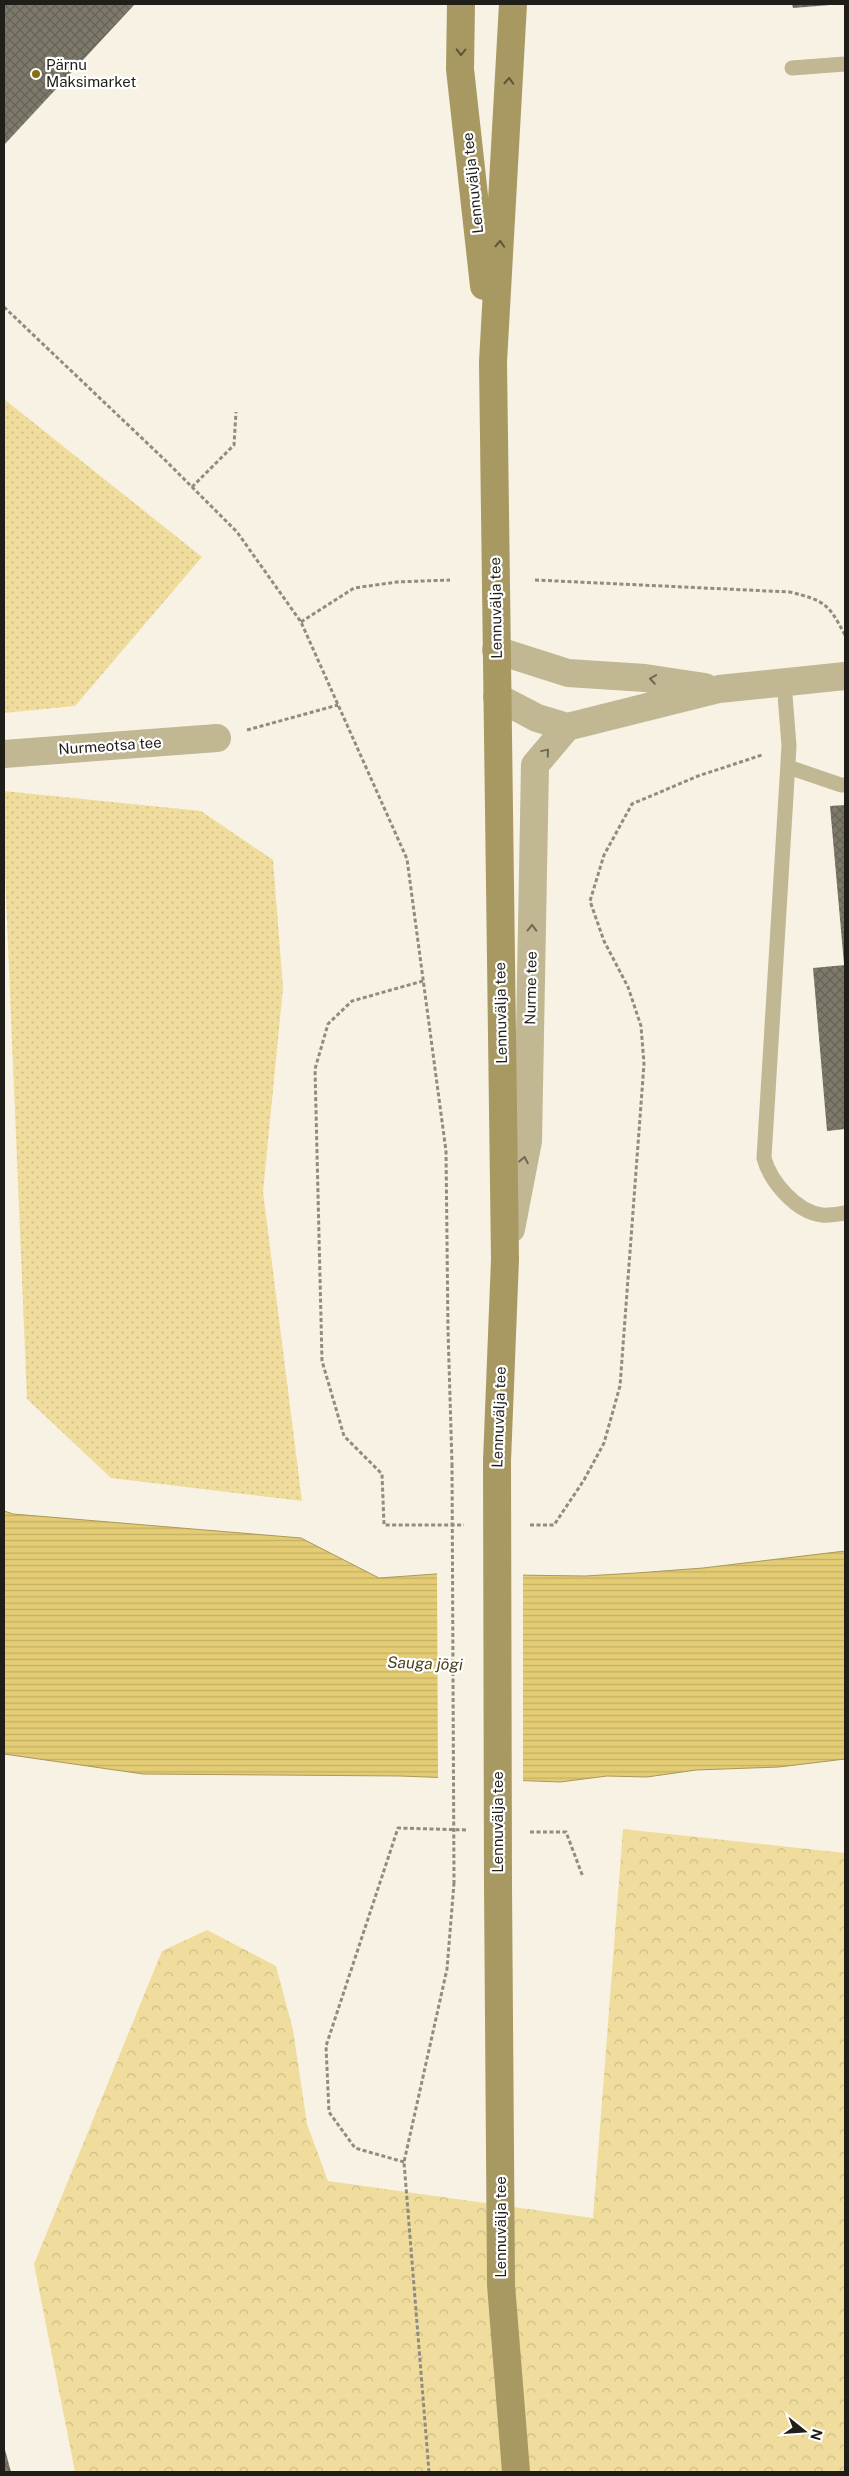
<svg xmlns="http://www.w3.org/2000/svg" width="849" height="2476" font-family="'Public Sans',sans-serif">
  <style>
    .grass { fill: url(#grass-dots) }
    .forest { fill: url(#forest-crowns) }
    .water { fill: url(#water-rules); stroke: #a99859 }
    .pier { fill: #f7f2e3 }
    .building { fill: url(#building-cross-hatch) }
    .lines { fill: none; stroke-linecap: round; stroke-linejoin: round }
    .path { stroke: #8f8c81; stroke-width: 3; stroke-dasharray: 4 2.5; stroke-linecap: butt }
    .lane { stroke: #c1b793; stroke-width: 15 }
    .street { stroke: #c1b793; stroke-width: 28 }
    .secondary { stroke: #a89963; stroke-width: 28 }
    .path-bridge { stroke: #8f8c81; stroke-width: 3; stroke-dasharray: 4 2.5; stroke-linecap: butt }
    .secondary-bridge { stroke: #a89963; stroke-width: 28 }
    .oneway { stroke: #5d553a }
    .oneway2 { stroke: #706a56 }
    .poi-dot { fill: #877011; stroke: #fff; stroke-width: 2 }
    .labels { text-anchor: middle; stroke-width: 4.5; stroke-linejoin: round; paint-order: stroke }
    .poi-label { font-size: 15px; fill: #201e18; stroke: #fff; text-anchor: start }
    .street-label { font-size: 15px; fill: #201e18; stroke: #fff }
    .water-label { font-size: 16px; font-style: italic; fill: #4b411c; stroke: #fff }
  </style>
  <defs>
    <pattern id="grass-dots" width="8" height="8" patternUnits="userSpaceOnUse" patternTransform="scale(1.25)"><rect width="8" height="8" fill="#f0dd9d"/><path d="M2 2h.1M6 6h.1" fill="none" stroke="#cebd86" stroke-width="1.8" stroke-linecap="round"/></pattern>
    <pattern id="forest-crowns" width="20" height="18" patternUnits="userSpaceOnUse" patternTransform="scale(1.25)"><rect width="20" height="18" fill="#f0dd9d"/><path d="M2 6a3 3 0 1 1 6 0M12 15a3 3 0 1 1 6 0" fill="none" stroke="#cebd86"/></pattern>
    <pattern id="water-rules" width="6" height="5" patternUnits="userSpaceOnUse" patternTransform="scale(1.25)"><rect width="6" height="5" fill="#e4cc75"/><path d="M0 2.5h6" fill="none" stroke="#c3af64"/></pattern>
    <pattern id="building-cross-hatch" width="8" height="8" patternUnits="userSpaceOnUse" patternTransform="scale(1.25)"><rect width="8" height="8" fill="#7d796b"/><path d="M0 0l8 8M0 8l8-8" fill="none" stroke="#666357"/></pattern>
  </defs>
  <rect width="100%" height="100%" fill="#f7f2e3"/>
  <!-- grass -->
  <path class="grass" d="M4,399L202,557L75,706L4,713Z
    M4,791L201,811L273,860L283,988L263,1192L302,1501L111,1478L27,1399L4,849Z"/>
  <!-- forest -->
  <path class="forest" d="M623,1829L845,1853V2472H75L34,2264L162,1951L207,1930L276,1966L293,2030L307,2124L328,2181L593,2218Z"/>
  <!-- water -->
  <path class="water" d="M4,1511L13,1514L301,1538L379,1578L436,1574L585,1576L636,1573L703,1568L845,1551V1759L779,1767L696,1770L647,1777L607,1776L560,1782L400,1776L143,1774L4,1754Z"/>
  <!-- pier -->
  <path class="pier" d="M437,1571L523,1572V1783L438,1780Z"/>
  <!-- building -->
  <path class="building" d="M4,4H135L4,145Z
    M792,4H830V5L793,8Z
    M845,805V964H844L830,806Z
    M845,965V1129L827,1131L813,968Z
    M4,2446L11,2472H4Z"/>
  <g class="lines">
    <!-- path -->
    <path class="path" d="M4,307L166,461L237,532L301,622L407,859L446,1151L448,1330L452,1464
      M192,487L234,445L236,412
      M535,580L790,592C825,601 828,603 845,635
      M301,622L354,588L397,582L450,580
      M247,730L338,705
      M423,981L352,1001L328,1024L315,1069L322,1361L344,1436L382,1474L384,1525H464
      M530,1525H554L584,1480L604,1443L620,1386L644,1064L641,1026L628,987L604,941L590,901L604,855L632,804L698,776L762,755
      M530,1832H566L583,1877
      M404,2162L355,2148L329,2112L326,2046L398,1828L467,1830
      M429,2472L404,2162L447,1969L454,1883"/>
    <!-- lane -->
    <path class="lane" d="M792,68L845,64
      M784,682L789,746L764,1158C770,1181 796,1212 822,1215C829,1216 838,1214 845,1213
      M788,767L841,785H845"/>
    <!-- street -->
    <path class="street" d="M496,650L568,673L645,678L705,687
      M497,697L537,718L567,727
      M4,754L217,738
      M511,1229L528,1141L535,765L567,727L719,689L845,676"/>
    <!-- secondary -->
    <path class="secondary" d="M461,4L460,69L484,286
      M497,1461L505,1259L493,362L513,4
      M498,1886L501,2285L516,2472"/>
    <!-- path-bridge -->
    <path class="path-bridge" d="M452,1464L454,1883"/>
    <!-- secondary-bridge -->
    <path class="secondary-bridge" d="M497,1461L498,1886"/>
  </g>
  <!-- one-way arrows -->
  <defs><path id="oneway-chevron" d="M-2-3.5L2.5 0L-2 3.5" fill="none" stroke-width="1.6" stroke-linecap="round" stroke-linejoin="round" transform="scale(1.25)"/></defs>
  <g class="oneway">
    <use href="#oneway-chevron" transform="translate(461 52) rotate(91)"/>
    <use href="#oneway-chevron" transform="translate(509 81) rotate(-87)"/>
    <use href="#oneway-chevron" transform="translate(500 244) rotate(-87)"/>
  </g>
  <g class="oneway2">
    <use href="#oneway-chevron" transform="translate(653 679) rotate(-171)"/>
    <use href="#oneway-chevron" transform="translate(546 752) rotate(-50)"/>
    <use href="#oneway-chevron" transform="translate(532 928) rotate(-89)"/>
    <use href="#oneway-chevron" transform="translate(524 1160) rotate(-79)"/>
  </g>
  <!-- markers -->
  <circle class="poi-dot" cx="36" cy="74" r="5"/>
  <g class="labels">
    <!-- poi labels -->
    <g class="poi-label">
      <text x="46" y="70">Pärnu<tspan x="46" dy="17">Maksimarket</tspan></text>
    </g>
    <!-- street labels -->
    <g class="street-label">
      <text transform="translate(473 183) rotate(-96)" y="5">Lennuvälja tee</text>
      <text transform="translate(496 608) rotate(-91)" y="5">Lennuvälja tee</text>
      <text transform="translate(110 746) rotate(-4)" y="5">Nurmeotsa tee</text>
      <text transform="translate(531 988) rotate(-89)" y="5">Nurme tee</text>
      <text transform="translate(501 1013) rotate(-91)" y="5">Lennuvälja tee</text>
      <text transform="translate(499 1417) rotate(-88)" y="5">Lennuvälja tee</text>
      <text transform="translate(498 1822) rotate(-90)" y="5">Lennuvälja tee</text>
      <text transform="translate(501 2227) rotate(-90)" y="5">Lennuvälja tee</text>
    </g>
    <!-- water labels -->
    <g class="water-label">
      <text transform="translate(425 1663) rotate(2)" y="6">Sauga jõgi</text>
    </g>
  </g>
  <!-- border -->
  <rect width="849" height="2476" fill="none" stroke="#201e18" stroke-width="10"/>
  <!-- north arrow -->
  <g transform="translate(804 2431) rotate(107)" stroke="#ffffff" stroke-width="4" paint-order="stroke">
  <path d="M0-4L9 19L0 12L-9 19Z" fill="#201e18"/>
  <text y="-8" font-size="14" font-weight="bold" text-anchor="middle" fill="#201e18">N</text>
  </g>
</svg>
